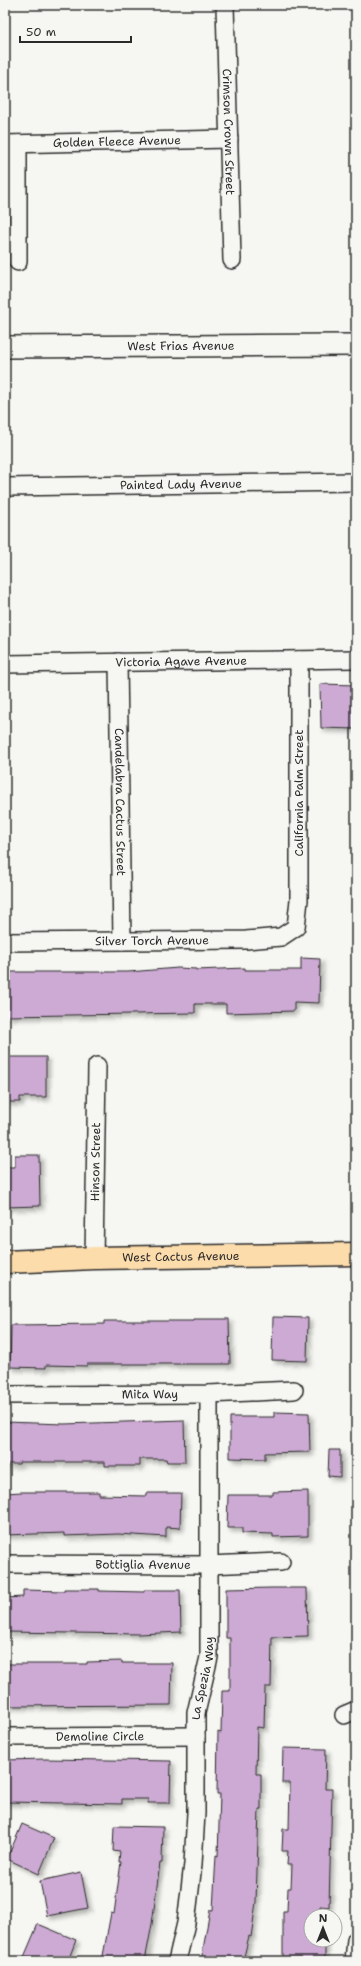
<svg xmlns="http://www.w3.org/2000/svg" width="361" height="1966" font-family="'Shantell Sans',sans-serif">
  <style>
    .building { fill: #cdaad4; stroke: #2b2b2b; filter: url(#shadow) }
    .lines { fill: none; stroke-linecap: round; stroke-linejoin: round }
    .minor-casing { stroke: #2b2b2b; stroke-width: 20 }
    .tertiary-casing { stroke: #2b2b2b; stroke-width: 24 }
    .primary-casing { stroke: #2b2b2b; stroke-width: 25 }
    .minor { stroke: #f6f6f2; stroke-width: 17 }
    .tertiary { stroke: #f6f6f2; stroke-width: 21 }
    .primary { stroke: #fddcac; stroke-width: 22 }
    .labels { text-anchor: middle; stroke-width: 3.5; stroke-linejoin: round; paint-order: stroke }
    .street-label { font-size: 12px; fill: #2b2b2b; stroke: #f6f6f2 }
  </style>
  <defs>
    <filter id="shadow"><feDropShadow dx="3.5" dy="3.5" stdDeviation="2" flood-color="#0004"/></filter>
  </defs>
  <rect width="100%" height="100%" fill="#f6f6f2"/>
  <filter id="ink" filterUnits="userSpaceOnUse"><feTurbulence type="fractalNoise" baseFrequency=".025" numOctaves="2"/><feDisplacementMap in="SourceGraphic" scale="8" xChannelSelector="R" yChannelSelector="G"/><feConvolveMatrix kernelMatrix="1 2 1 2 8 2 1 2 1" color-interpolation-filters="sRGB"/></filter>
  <g filter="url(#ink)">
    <!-- building -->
    <path class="building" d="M320,684L356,685V729L321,728Z
      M301,958L320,959L319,1003L294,1002V1011L226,1013V1004H195V1013L7,1016L6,972H128L178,968L196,969V970L245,968V970H301Z
      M5,1057H46V1097H20V1102H5Z
      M15,1155H39L40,1206L5,1207V1167H15Z
      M273,1317L308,1318L307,1361L272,1360Z
      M194,1319H229L230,1364H87V1366L46,1365V1368L10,1367L11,1325L104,1324V1321H194Z
      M274,1412L309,1413L310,1452L265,1453V1459L230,1458V1417H274Z
      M184,1420L185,1462H167L166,1459H140V1466H105V1462H19V1464H5V1422L64,1424Z
      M329,1450H340V1477L328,1476Z
      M308,1491V1536L273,1537V1534L242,1533V1528H227L228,1495H273V1492Z
      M22,1492H99V1495L146,1496V1493H181L180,1528L166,1527V1537L118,1534L64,1536V1533L5,1535V1493Z
      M272,1588H307L308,1636L272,1637L271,1687H265L264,1728L257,1727L256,1774H261V1809H259L256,1902L251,1937L249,1936L243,1961H201L210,1910H213L216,1855L218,1856L220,1794H217L218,1732L221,1733L222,1691H230V1638H226V1589Z
      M64,1589H99V1591L144,1592V1590H180L181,1632L139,1634L5,1632V1598L23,1597V1590L64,1591Z
      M122,1661V1663H172L171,1705L5,1706V1664H87V1662Z
      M283,1748L326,1749L325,1789H332L329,1907L320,1906V1916H311V1940H325V1961H283V1911H287L288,1888H291L292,1865H287L288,1851H282L283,1829H289L290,1783H282Z
      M46,1759L171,1761L170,1803H148V1799H122V1804L5,1802V1760Z
      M22,1824L54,1838L39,1874L7,1859Z
      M114,1826L163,1827L162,1863H160L152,1924L145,1961H102L111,1913L114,1914L121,1862H119L120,1852L113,1851Z
      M81,1872L88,1908L47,1916L40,1881Z
      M38,1924L76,1940L68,1961H36L24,1957Z"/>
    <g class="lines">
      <defs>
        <g id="minor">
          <path id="s1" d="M225,5L232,260"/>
          <path id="s2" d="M5,144L229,139"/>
          <path d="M18,144V262"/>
          <path id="s3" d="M5,487L356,482"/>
          <path id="s4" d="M118,662L122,941"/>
          <path id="s5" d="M5,664L356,659"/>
          <path id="s6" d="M5,942L246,940L281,937L296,927L299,900V660"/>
          <path id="s7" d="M94,1258L97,1066"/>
          <path id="s8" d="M5,1395L209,1394L294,1390"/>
          <path id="s9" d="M5,1564L208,1565L281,1562"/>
          <path d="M344,1715L356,1710"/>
          <path id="s10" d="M5,1737L196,1736"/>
          <path id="s11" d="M177,1961L186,1923L193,1864L196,1813V1713L209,1657V1394"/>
          <path d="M354,1961L356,1940"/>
        </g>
        <g id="tertiary">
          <path id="s12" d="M5,347L356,345"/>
        </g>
        <g id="primary">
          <path id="s13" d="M5,1262L94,1258L356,1254"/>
        </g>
      </defs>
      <!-- minor casing -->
      <use href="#minor" class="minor-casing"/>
      <!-- tertiary casing -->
      <use href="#tertiary" class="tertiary-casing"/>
      <!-- primary casing -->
      <use href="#primary" class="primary-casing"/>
      <!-- minor -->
      <use href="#minor" class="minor"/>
      <!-- tertiary -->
      <use href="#tertiary" class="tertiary"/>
      <!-- primary -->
      <use href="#primary" class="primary"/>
    </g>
  </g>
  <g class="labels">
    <!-- street labels -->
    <g class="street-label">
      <text dy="4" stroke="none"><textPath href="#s1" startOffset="127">Crimson Crown Street</textPath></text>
      <text dy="4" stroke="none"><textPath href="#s2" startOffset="112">Golden Fleece Avenue</textPath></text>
      <text dy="4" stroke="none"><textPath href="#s12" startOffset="176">West Frias Avenue</textPath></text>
      <text dy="4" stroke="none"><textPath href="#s3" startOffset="176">Painted Lady Avenue</textPath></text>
      <text dy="4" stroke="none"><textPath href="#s5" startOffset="176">Victoria Agave Avenue</textPath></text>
      <text transform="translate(299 793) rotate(-90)" y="4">California Palm Street</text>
      <text dy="4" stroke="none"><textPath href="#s4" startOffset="140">Candelabra Cactus Street</textPath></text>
      <text dy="4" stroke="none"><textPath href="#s6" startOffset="147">Silver Torch Avenue</textPath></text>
      <text dy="4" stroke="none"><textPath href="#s7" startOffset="96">Hinson Street</textPath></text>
      <text dy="4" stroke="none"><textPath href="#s13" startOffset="176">West Cactus Avenue</textPath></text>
      <text dy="4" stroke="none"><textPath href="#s8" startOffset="145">Mita Way</textPath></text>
      <text dy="4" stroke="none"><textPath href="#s9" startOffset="138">Bottiglia Avenue</textPath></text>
      <text dy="4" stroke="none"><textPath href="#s11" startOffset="285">La Spezia Way</textPath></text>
      <text dy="4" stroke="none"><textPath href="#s10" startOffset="95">Demoline Circle</textPath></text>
    </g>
  </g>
  <!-- margin -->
  <rect width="361" height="1966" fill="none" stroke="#f6f6f2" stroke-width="20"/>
  <rect x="10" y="10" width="341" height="1946" fill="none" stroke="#2b2b2b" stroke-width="1.5" filter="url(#ink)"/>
  <!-- north arrow -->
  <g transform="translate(323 1928)"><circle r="19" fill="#f6f6f2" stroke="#a5a5a2"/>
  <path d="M0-3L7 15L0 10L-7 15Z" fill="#2b2b2b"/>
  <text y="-6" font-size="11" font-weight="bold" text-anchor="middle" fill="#2b2b2b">N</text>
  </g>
  <!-- scale -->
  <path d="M20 36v6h111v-6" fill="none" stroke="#2b2b2b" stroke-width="2"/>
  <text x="26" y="36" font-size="12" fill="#2b2b2b" stroke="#f6f6f2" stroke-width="3" paint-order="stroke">50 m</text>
</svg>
